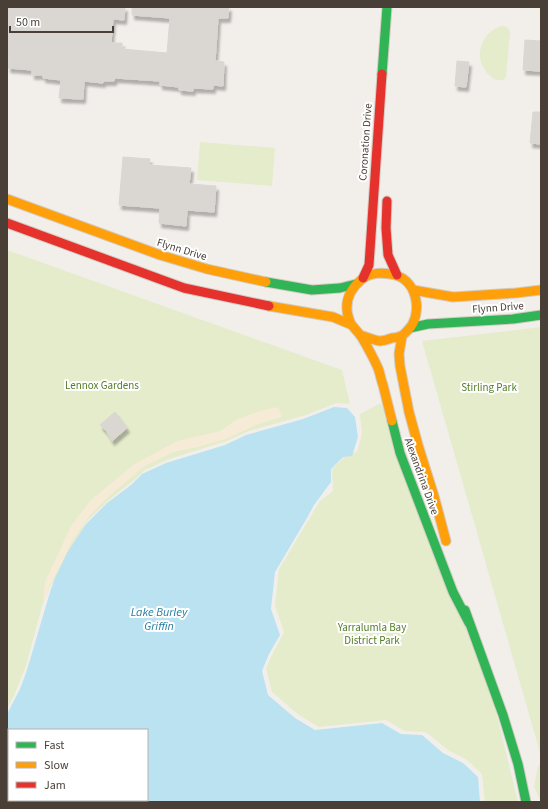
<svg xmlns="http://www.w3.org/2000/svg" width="548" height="809" font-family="'Source Sans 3',sans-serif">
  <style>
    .green { fill: #e4eccb }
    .sand { fill: #f6ebd6 }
    .water { fill: #bbe2f1; fill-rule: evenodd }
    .building { fill: #dad6d2; stroke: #dad6d1; filter: url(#shadow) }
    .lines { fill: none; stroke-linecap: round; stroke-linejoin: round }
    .fast-casing { stroke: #d3ccc3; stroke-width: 11 }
    .slow-casing { stroke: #d3ccc3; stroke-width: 11 }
    .jam-casing { stroke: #d3ccc3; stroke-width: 11 }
    .fast { stroke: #30b455; stroke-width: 9 }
    .slow { stroke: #ff9f0a; stroke-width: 9 }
    .jam { stroke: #e5322d; stroke-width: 9 }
    .labels { text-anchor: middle; stroke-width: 4; stroke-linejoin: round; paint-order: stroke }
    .street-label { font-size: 11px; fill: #493f37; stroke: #fff }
    .park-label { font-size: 11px; fill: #537d27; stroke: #fff }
    .water-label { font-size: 12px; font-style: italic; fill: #277ea0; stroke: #fff }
  </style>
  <defs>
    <filter id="shadow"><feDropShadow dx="2.5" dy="4.5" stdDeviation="1" flood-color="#0004"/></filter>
  </defs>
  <rect width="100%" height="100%" fill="#f2efeb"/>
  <!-- green -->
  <path class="green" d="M501,26C506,26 508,27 510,32L506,76L505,79C493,85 481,68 480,57C479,48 484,36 493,30C495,28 499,27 501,26Z
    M200,142L275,148L272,186L197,180Z
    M7,250L342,370L350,404L336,403L306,415L249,431L227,441L169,459L145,470L133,481L110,499L88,520L70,549L58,574L50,587L42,606L26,666L13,698L7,708Z
    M541,327V756L422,341Z
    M381,403L493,699L518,802H485L482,774L467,760L448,750L426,732L405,731L386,720L319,727L299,715L272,692L266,668L274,651L284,632L275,606L279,569L320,501L333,491L332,469L347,454L357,452L362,434L360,414Z
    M538,765H541V802L534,787Z"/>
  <!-- sand -->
  <path class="sand" d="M278,407L282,417L258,424L228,438L198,447L173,452L143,467L107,498L90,515L71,543L62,563L50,585L45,599L43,600L45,582L71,526L91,500L133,465L177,441L220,431L236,420L260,411Z"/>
  <!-- water -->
  <path class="water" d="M334,407L347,408L355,417L358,437L352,456L343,457L331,469V482L314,505L307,518L275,572L271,609L280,635L269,654L262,671L268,695L295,718L315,730L382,723L401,734L422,735L443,753L463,763L478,777L480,802H7V714L20,689L27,670L50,592L55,578L67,553L86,524L107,503L131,485L142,474L166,463L225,445L246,435L303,419ZM9,730H147V800H9Z"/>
  <!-- building -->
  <path class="building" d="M7,7H125L124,20L113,19L111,43H122V49L167,53L170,18L132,15V7H229L228,18H218L216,48L215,61L224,62L223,86L213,85V89L193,88V91L179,90V87L160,85V81L115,78L114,81H103V83L84,81L83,99L59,98L61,80L43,78V75H32V70L8,68L9,56H7Z
    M525,40L541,41V71L523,70Z
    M457,61L469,62L466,87L455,86Z
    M533,112H541V144L530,143Z
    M123,157L150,159L149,165L191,168L189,184L216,186L214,212L187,210L186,226L159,223L160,208L119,205Z
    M115,412L127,428L112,441L107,432L100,425Z"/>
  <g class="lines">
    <defs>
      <path id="fast" d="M382,74L387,7
        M266,282L312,290L340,288L356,284
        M410,328L428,324L513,319L541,315
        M392,421L400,453L453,592L469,623
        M465,610L503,715L518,764L526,802"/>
      <path id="slow" d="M7,199L160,255L207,269L266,282
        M413,290L453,297L516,293L541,290
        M269,306L333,317L352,325
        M360,335C367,337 373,340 380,341C384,341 389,339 392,338C395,338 399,337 401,336C404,335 406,332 408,330C423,315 418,281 395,275C384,272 370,272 361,280C347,292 343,307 351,324C354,328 358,332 361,336C367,346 373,357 378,368C380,373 381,380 383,385C386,397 389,409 392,421
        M402,336L399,354L400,366L409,412L418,445L434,496L446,541"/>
      <path id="jam" d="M387,201L386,228L388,255L397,275
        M7,223L184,288L269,306
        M363,278L369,265L382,74"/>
    </defs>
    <!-- fast casing -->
    <use href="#fast" class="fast-casing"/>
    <!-- slow casing -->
    <use href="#slow" class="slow-casing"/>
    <!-- jam casing -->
    <use href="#jam" class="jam-casing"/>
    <!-- fast -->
    <use href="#fast" class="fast"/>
    <!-- slow -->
    <use href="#slow" class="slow"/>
    <!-- jam -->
    <use href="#jam" class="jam"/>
  </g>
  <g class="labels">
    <!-- street labels -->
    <g class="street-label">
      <text transform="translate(365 142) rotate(-86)" y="4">Coronation Drive</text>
      <text transform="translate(182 249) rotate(17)" y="4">Flynn Drive</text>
      <text transform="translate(498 307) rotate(-4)" y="4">Flynn Drive</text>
      <text transform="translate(422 476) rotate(70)" y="4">Alexandrina Drive</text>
    </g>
    <!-- park labels -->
    <g class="park-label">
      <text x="102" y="389">Lennox Gardens</text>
      <text x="489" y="391">Stirling Park</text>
      <text x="372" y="631">Yarralumla Bay<tspan x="372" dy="13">District Park</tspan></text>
    </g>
    <!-- water labels -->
    <g class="water-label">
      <text x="159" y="616">Lake Burley<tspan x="159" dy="14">Griffin</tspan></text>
    </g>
  </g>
  <!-- border -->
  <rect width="548" height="809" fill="none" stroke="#493f37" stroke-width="16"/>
  <!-- legend -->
  <rect x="8" y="729" width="140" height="72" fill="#ffffff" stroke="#b6b2af"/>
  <rect x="16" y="742" width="20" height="6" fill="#30b455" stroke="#b6b2af"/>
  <text x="44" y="749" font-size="12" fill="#493f37">Fast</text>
  <rect x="16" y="762" width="20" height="6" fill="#ff9f0a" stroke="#b6b2af"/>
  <text x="44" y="769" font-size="12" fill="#493f37">Slow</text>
  <rect x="16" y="782" width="20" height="6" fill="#e5322d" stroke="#b6b2af"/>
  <text x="44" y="789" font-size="12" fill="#493f37">Jam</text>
  <!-- scale -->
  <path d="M10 26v6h103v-6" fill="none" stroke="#493f37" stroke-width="2"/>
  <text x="16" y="26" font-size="12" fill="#493f37" stroke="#ffffff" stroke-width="3" paint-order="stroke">50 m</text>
</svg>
